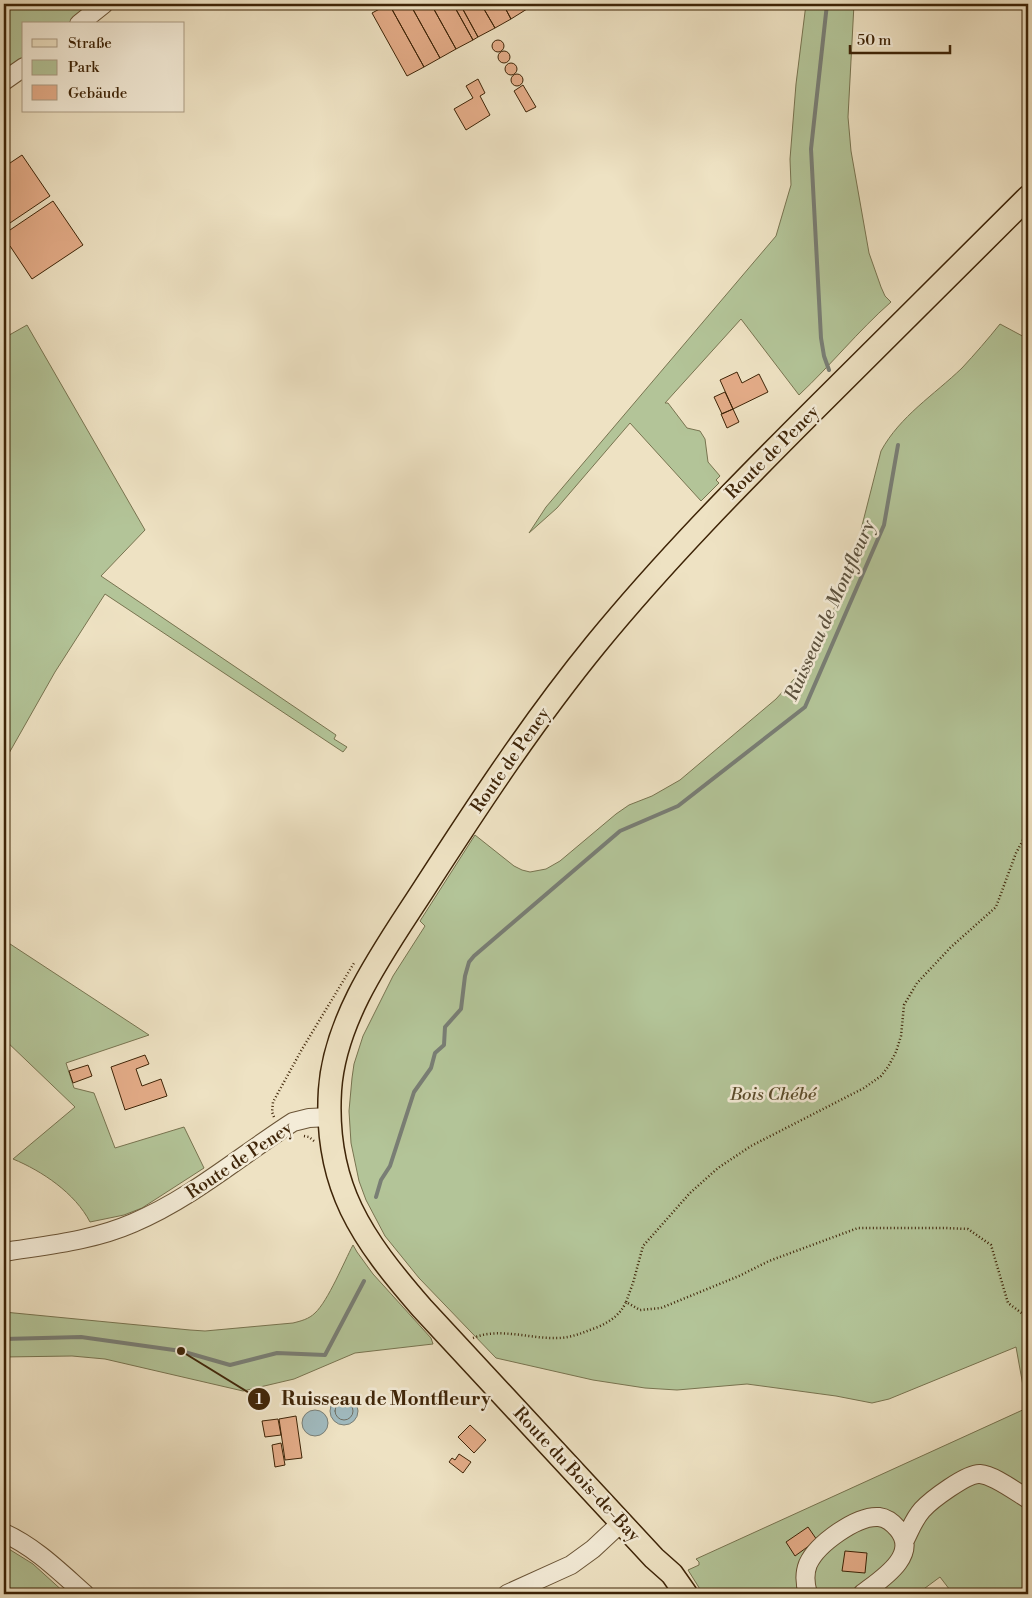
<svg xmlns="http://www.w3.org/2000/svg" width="1032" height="1598" font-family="'Libre Bodoni',serif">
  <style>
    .green { fill: #b3c498; stroke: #787450 }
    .water { fill: #a0babf; stroke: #797e75 }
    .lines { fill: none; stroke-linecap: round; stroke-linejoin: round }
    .shore { stroke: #6f6f63; stroke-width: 1 }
    .stream { stroke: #797e75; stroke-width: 4 }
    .building { fill: #e4ac88; stroke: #3e2407 }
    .minor-casing { stroke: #6a5436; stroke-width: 20 }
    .major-casing { stroke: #3e2407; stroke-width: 25 }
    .path { stroke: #3e2407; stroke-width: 2.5; stroke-dasharray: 1 2.5; stroke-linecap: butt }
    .minor { stroke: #f4ecd8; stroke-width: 18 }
    .major { stroke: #eee2c3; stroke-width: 22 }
    .labels { text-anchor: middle; stroke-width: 5; stroke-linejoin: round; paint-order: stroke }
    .street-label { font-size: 18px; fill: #3e2407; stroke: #f4ecd8 }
    .park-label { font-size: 18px; font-style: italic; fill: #5b4c2b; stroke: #f4ecd8 }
    .water-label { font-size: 19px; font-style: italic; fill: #5b513e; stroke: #f4ecd8 }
    .leader { fill: none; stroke: #3e2407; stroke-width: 2 }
    .callout-dot { fill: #3e2407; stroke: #f4ecd8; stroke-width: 2 }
    .mark-label { font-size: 15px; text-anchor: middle; font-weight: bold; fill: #fff }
    .callout-label { font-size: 19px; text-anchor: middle; font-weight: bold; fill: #3e2407; stroke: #f4ecd8; stroke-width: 5; stroke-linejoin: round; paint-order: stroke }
  </style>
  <rect width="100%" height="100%" fill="#eee2c3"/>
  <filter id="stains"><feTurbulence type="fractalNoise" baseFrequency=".004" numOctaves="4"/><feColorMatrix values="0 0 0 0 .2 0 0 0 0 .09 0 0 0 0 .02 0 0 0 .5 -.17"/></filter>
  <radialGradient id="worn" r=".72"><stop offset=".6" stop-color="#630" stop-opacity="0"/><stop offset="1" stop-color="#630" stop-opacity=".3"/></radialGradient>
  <!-- green -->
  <path class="green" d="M4,4H104L79,24H24V67L4,81Z
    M806,4H854L848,117L851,151L869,253L881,287L885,296L891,302C858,331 831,365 799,395L741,319L665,403H668L687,428L700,431L705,439L708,462L720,476L716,480L719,483L701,501L630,423L557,508L529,533L546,507L776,236L791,185L790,159L796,84Z
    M1000,324L1028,339V1594H953L940,1577L917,1594H703L688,1570L699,1565V1562L696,1559L1027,1408L1016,1347L889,1399L872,1403L836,1396L747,1384L677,1390L645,1388L593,1380L496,1358L419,1278L385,1236L366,1200L359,1181L351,1143L349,1111L352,1078L354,1064L363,1036L393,976L425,926L420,921L475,835L514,866L522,870L530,872L546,869L560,861L616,814L629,805L652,796L680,780L776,699L805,667L815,654L822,639L853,561L881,451C900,416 934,395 962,368C975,354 988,339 1000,324Z
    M27,325L145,530L101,576L336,735L334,739L347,747L343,752L105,594L55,672L4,762V338Z
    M4,940L149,1035L66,1063L74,1088L94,1093L115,1148L184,1127L204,1168L142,1208L124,1215L90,1222C75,1193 42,1171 13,1159L75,1107L4,1039Z
    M353,1245L357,1252L373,1274L431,1338L433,1344L355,1353L294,1379L243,1391L105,1359L72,1356L4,1357V1312L190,1330L205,1331L293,1323C301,1321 309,1319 315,1313C328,1301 344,1262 353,1245Z
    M4,1546L33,1564L66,1594H4Z"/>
  <!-- water -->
  <path class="water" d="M330 1411a14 14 0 1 1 28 0a14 14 0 1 1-28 0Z
    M302 1423a13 13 0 1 1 26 0a13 13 0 1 1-26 0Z"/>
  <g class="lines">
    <!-- shore -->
    <path class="shore" d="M335 1411a9 9 0 1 1 18 0a9 9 0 1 1-18 0Z"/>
    <!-- stream -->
    <path class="stream" d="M827,4L811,149L821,338L824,356L829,370
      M376,1197L381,1180L390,1166L414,1092L431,1068L435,1053L444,1045L445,1027L461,1009L465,976L469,962L474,956L620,831L678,806L805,707L884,525L898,445
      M4,1339L81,1337L181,1351L230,1365L277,1353L325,1355L364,1281"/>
  </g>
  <!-- building -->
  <path class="building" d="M389,4L424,67L407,76L372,13Z
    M389,4H410L440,58L424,67Z
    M410,4H431L456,49L440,58Z
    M431,4H453L473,40L456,49Z
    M453,4H460L478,37L473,40Z
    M460,4H481L495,28L478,37Z
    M481,4H503L511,19L495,28Z
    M503,4H524L527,9L511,19Z
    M492 46a6 6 0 1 1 12 0a6 6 0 1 1-12 0Z
    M498 57a6 6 0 1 1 12 0a6 6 0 1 1-12 0Z
    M505 69a6 6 0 1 1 12 0a6 6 0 1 1-12 0Z
    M511 80a6 6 0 1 1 12 0a6 6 0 1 1-12 0Z
    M478,79L485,93L480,96L490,115L466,130L454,109L473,98L466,86Z
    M523,85L536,107L526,112L514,91Z
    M22,155L50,196L4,227V167Z
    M53,201L83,245L32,279L10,246L4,251V234Z
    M737,372L742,383L759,374L768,392L733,409L720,380Z
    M725,392L733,409L722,414L714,397Z
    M733,409L739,422L727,428L721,414Z
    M145,1055L149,1064L136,1069L142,1086L161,1079L167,1096L125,1110L111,1067Z
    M88,1065L92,1076L73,1083L69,1071Z
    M296,1416L302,1458L285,1460L279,1419Z
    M278,1419L281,1435L265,1437L262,1421Z
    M470,1425L486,1440L474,1453L458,1437Z
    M281,1443L285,1465L275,1467L272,1445Z
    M459,1454L471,1462L463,1473L449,1462L452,1458L455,1460Z
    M808,1527L817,1540L795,1556L786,1542Z
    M845,1551L867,1553L865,1573L842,1571Z"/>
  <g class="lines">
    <defs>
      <path id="minor" d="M79,24L104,4
        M4,81L24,67
        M4,1252C47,1245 92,1241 133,1223C192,1198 240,1156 293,1122L309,1118L330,1117
        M4,1533C35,1547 59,1571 85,1594
        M905,1540C910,1530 914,1519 922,1510C931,1500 967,1473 980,1474C994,1475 1016,1492 1028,1499
        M507,1594L571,1565L593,1549L622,1522
        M808,1594C805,1584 804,1574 808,1564C817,1544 857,1515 879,1517C887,1518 893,1523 898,1529C920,1556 880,1580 862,1594"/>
      <path id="major" d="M686,1594L672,1574L654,1558L422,1308C362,1239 324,1186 330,1090C335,1015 388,945 427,884C480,802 534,720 596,644C664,561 739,485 815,409C886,338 957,268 1028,197"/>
    </defs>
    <!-- minor casing -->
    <use href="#minor" class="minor-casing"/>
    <!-- major casing -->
    <use href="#major" class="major-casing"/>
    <!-- path -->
    <path class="path" d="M1028,831L1016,853L996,907L951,947L917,983L904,1005L901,1036L896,1052L888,1067L881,1076L864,1088L751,1146L718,1168L690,1193L643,1246L633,1283L626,1302L640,1310L661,1308L739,1276L769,1261L858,1228H946L968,1229L991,1245L1008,1303L1023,1314L1028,1321
      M274,1117L272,1112L273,1102L301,1051L354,963
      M304,1136L309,1137L314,1141
      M473,1338C499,1327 530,1339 557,1338C572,1338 584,1332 598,1327C611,1321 620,1315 626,1302"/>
    <!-- minor -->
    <use href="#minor" class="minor"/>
    <!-- major -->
    <use href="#major" class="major"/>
  </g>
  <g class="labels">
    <!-- street labels -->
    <g class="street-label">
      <text transform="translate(772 452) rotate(-45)" y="6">Route de Peney</text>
      <text transform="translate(510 760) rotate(-55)" y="6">Route de Peney</text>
      <text transform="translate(239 1160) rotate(-34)" y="6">Route de Peney</text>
      <text transform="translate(577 1474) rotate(47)" y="6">Route du Bois-de-Bay</text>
    </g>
    <!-- park labels -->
    <g class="park-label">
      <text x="773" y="1100">Bois Chébé</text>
    </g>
    <!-- water labels -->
    <g class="water-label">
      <text transform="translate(829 610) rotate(-66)" y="7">Ruisseau de Montfleury</text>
    </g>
  </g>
  <!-- callouts -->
  <path class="leader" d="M181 1351L259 1399"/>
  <g class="callout-dot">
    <circle cx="181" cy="1351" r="5"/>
    <circle cx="259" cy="1399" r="12"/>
  </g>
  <g class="mark-label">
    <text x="259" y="1404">1</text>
  </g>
  <g class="callout-label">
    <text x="386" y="1405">Ruisseau de Montfleury</text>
  </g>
  <!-- margin -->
  <rect width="1032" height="1598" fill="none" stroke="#eee2c3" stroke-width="20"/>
  <rect x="5" y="5" width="1022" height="1588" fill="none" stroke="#3e2407" stroke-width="2.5"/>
  <rect x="10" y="10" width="1012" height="1578" fill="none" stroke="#3e2407"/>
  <!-- legend -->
  <rect x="22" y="22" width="162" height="90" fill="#f4ecd8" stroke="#ab9c84"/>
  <rect x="32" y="39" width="25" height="8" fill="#eee2c3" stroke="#ab9c84"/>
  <text x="68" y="48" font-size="15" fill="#3e2407">Straße</text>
  <rect x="32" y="60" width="25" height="15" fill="#b3c498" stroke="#ab9c84"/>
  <text x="68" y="72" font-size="15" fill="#3e2407">Park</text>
  <rect x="32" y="85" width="25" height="15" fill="#e4ac88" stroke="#ab9c84"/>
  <text x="68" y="98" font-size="15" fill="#3e2407">Gebäude</text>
  <!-- scale -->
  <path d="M850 45v8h100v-8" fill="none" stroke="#3e2407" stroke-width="2.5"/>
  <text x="857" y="45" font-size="15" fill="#3e2407" stroke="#f4ecd8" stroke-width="4" paint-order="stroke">50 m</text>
  <rect width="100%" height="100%" filter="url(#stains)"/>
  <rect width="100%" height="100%" fill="url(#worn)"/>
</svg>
